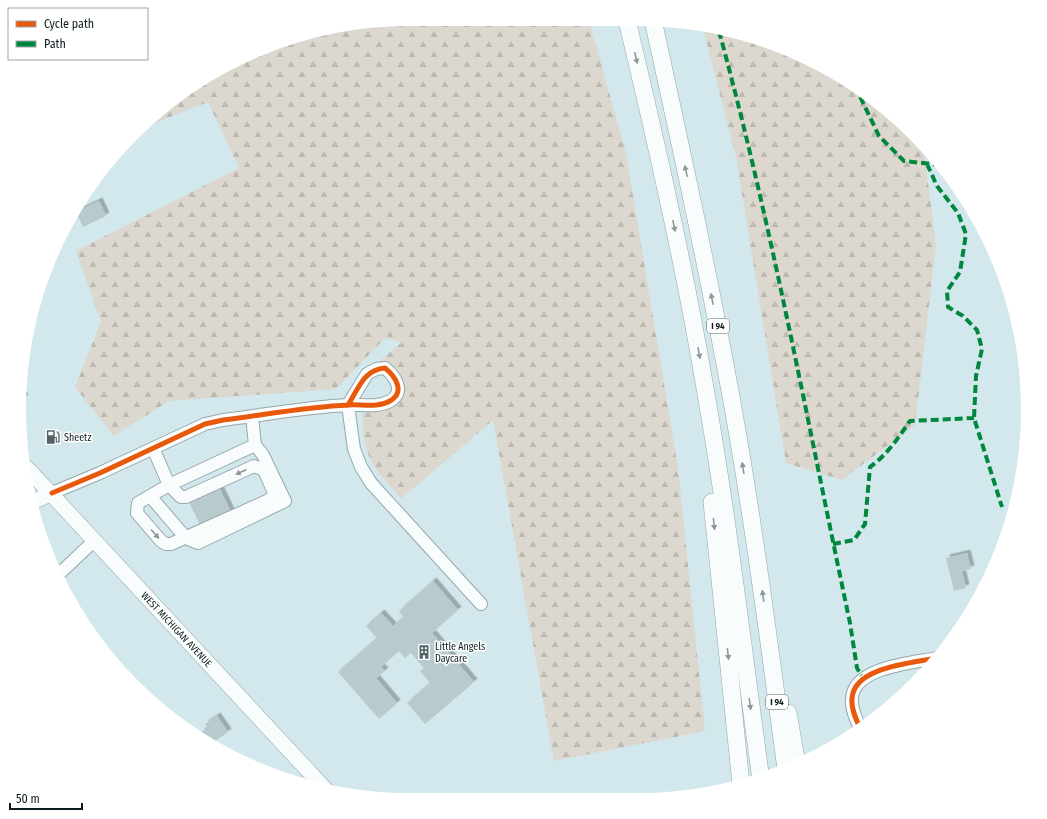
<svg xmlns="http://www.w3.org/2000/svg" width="1047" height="819" font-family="'Fira Sans Condensed',sans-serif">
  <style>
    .forest { fill: url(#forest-firs) }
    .building { fill: #b9cace; filter: url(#shadow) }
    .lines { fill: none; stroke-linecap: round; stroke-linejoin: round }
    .minor-casing { stroke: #96a7aa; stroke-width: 14 }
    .major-casing { stroke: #96a7aa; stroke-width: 16 }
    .highway-casing { stroke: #96a7aa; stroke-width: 18 }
    .minor { stroke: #f8fcfc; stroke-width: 12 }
    .major { stroke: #f8fcfc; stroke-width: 15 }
    .highway { stroke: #f8fcfc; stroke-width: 17 }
    .quiet { stroke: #00873e; stroke-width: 4; stroke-dasharray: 8 4; stroke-linecap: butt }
    .cycleway-casing { stroke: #fff; stroke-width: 8 }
    .cycleway { stroke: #e8590c; stroke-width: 5 }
    .oneway { fill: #8e9899 }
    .labels { text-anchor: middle; stroke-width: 3; stroke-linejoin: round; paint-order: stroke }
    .shield { fill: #fff; stroke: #566162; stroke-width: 1 }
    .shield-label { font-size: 9px; font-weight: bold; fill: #0d1d1f }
    .poi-label { font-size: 10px; fill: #0d1d1f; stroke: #fff; text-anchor: start }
    .street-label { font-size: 10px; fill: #0d1d1f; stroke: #fff }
  </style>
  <defs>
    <pattern id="forest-firs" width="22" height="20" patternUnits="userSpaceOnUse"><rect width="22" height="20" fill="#dcd8cf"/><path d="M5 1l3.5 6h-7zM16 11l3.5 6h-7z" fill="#bcb9b1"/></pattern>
    <filter id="shadow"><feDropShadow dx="3.5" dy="-3.5" stdDeviation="0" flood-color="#0004"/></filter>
  </defs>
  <rect width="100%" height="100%" fill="#d2e8ec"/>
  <!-- forest -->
  <path class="forest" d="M410,19L589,20L626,154L678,468L705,731L554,761L493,420L401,499C372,465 364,460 362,413C372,412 383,412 392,407C415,393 404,363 379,362L402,342L385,338L336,389L169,401L114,436L75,387L101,322L76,251L239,168L208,102L140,129L214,71L308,32Z
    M703,28L763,40L833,71L875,100L923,145L936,245L915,425L842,480L786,463L736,157Z"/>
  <!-- building -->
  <path class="building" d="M99,201L106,216L83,227L76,212Z
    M21,393L25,398L20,402L21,396Z
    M219,487L231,512L200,525L188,500Z
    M967,553L971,569L962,571L966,588L954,591L946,558Z
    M433,581L458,610L432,633L474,682L425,724L407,703L430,683L420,671L424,668L411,653L405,658L399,651L381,667L385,671L376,678L397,703L379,719L338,672L377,638L366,626L381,613L393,626L403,617L399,611Z
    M217,716L228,732L211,744L201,739L204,737L201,732L208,728L205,724Z"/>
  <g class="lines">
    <defs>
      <path id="minor" d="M153,448L169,485L181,497H186L254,466L264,470L274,493L272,498L267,501L171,544H166L161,541L137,513L138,503L169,485L255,445
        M52,493L100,473L205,424L223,420C264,415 306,407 348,405C362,404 378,408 390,401C406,392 395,376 385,368L376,369L367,374L348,405L354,449L361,467L371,483L481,604
        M150,496L186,538L198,543L285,501L263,455L255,445L252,416
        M59,574L95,540
        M860,728C856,719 851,709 852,699C853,667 912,663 937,658"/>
      <path id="major" d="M27,468L327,791
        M31,503L52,493"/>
      <path id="highway" d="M627,20C656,142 684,264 705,388C728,518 743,649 761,780
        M653,20C680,143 707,266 730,391C753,516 769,643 786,769
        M712,502L741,784
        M788,713L797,764"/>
    </defs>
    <!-- minor casing -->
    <use href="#minor" class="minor-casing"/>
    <!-- major casing -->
    <use href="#major" class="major-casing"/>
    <!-- highway casing -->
    <use href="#highway" class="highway-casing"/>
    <!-- minor -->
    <use href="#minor" class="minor"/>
    <!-- major -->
    <use href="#major" class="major"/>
    <!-- highway -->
    <use href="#highway" class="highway"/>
    <!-- quiet -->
    <path class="quiet" d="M719,31C772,226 808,425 850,623L857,668L863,678
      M855,86L879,136L904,161L941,165
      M927,164L937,186L958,213L966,234L960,272L947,291L948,307L963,316L977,330L982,349L976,376L974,418L1002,507
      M833,544L854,540L865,524L870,467C887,455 898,438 910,421L974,418"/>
    <defs>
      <path id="cycleway" d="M52,493L100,473L205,424L223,420C264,415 306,407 348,405C362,404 378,408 390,401C406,392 395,376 385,368C363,370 359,388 348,405
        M860,728C856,719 851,709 852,699C853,667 912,663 937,658"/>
    </defs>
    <!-- cycleway casing -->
    <use href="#cycleway" class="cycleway-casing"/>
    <!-- cycleway -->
    <use href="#cycleway" class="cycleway"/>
  </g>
  <!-- one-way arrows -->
  <defs><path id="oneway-solid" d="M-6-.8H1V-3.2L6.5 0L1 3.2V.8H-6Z"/></defs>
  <g class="oneway">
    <use href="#oneway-solid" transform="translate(636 58) rotate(77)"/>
    <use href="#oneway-solid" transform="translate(686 171) rotate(-103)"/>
    <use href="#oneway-solid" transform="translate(674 226) rotate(78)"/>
    <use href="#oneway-solid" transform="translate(712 299) rotate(-101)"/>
    <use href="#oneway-solid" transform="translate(699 353) rotate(79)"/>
    <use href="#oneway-solid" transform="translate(743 468) rotate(-99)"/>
    <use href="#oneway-solid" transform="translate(241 472) rotate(155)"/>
    <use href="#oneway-solid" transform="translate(714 524) rotate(84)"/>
    <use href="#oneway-solid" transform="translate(155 534) rotate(49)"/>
    <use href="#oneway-solid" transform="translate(763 596) rotate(-98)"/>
    <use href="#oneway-solid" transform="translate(728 654) rotate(84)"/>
    <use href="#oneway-solid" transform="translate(750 704) rotate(82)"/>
  </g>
  <!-- icons -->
  <defs>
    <symbol id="fuel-bare" viewBox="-9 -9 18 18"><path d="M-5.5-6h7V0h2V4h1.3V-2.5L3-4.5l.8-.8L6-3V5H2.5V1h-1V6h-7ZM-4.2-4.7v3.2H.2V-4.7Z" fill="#526467" stroke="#fff" stroke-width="2.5" paint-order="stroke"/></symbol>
    <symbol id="building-bare" viewBox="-9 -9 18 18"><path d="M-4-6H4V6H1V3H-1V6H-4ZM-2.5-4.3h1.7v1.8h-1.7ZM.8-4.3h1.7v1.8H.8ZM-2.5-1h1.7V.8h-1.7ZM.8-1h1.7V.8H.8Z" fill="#526467" stroke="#fff" stroke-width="2.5" paint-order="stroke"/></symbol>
  </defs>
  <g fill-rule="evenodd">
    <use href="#fuel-bare" x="43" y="427" width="20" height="20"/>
    <use href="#building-bare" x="414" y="642" width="20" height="20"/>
  </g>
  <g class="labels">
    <!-- shield labels -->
    <g class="shield">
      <rect x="707" y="319" width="22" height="14" rx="3"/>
      <rect x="766" y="695" width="22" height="14" rx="3"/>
    </g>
    <g class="shield-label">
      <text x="718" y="329">I 94</text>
      <text x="777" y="705">I 94</text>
    </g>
    <!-- poi labels -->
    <g class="poi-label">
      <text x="64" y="441">Sheetz</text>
      <text x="435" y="650">Little Angels<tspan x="435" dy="12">Daycare</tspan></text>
    </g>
    <!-- street labels -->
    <g class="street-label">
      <text transform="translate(177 629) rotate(47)" y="4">WEST MICHIGAN AVENUE</text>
    </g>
  </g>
  <!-- crop -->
  <path d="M0 0H1047V819H0ZM409 26H638A383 383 0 0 1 1021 409V410A383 383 0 0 1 638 793H409A383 383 0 0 1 26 410V409A383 383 0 0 1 409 26Z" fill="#fff" fill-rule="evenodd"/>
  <!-- legend -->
  <rect x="8" y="8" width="140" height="52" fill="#ffffff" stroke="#9ea5a5"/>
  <rect x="16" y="21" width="20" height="6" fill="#e8590c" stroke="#9ea5a5"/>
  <text x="44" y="28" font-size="12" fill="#0d1d1f">Cycle path</text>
  <rect x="16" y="41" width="20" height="6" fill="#00873e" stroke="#9ea5a5"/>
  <text x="44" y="48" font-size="12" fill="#0d1d1f">Path</text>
  <!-- scale -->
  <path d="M10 803v6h72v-6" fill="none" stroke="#0d1d1f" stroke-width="2"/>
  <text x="16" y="803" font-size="12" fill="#0d1d1f" stroke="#ffffff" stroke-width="3" paint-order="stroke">50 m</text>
</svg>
